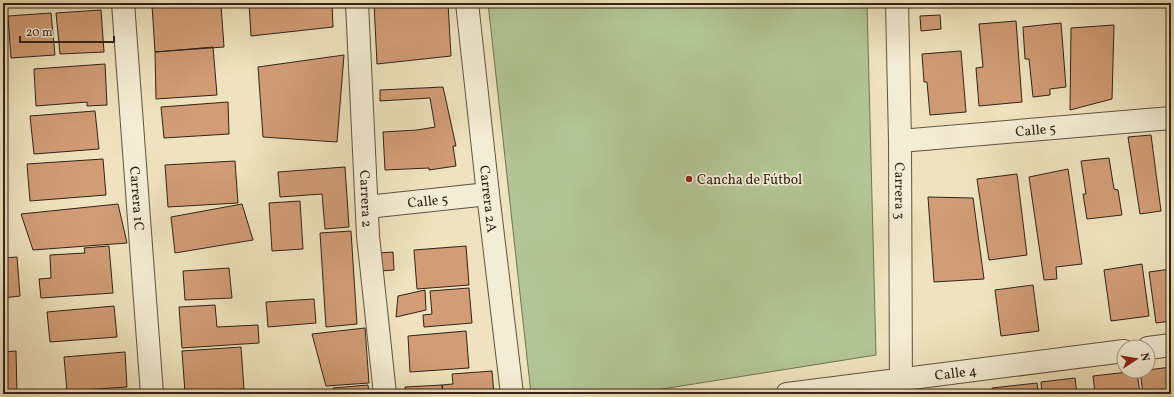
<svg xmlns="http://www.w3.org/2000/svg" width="1174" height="397" font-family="Vollkorn,serif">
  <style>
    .green { fill: #b3c596; stroke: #727456 }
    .building { fill: #d19c76; stroke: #322317 }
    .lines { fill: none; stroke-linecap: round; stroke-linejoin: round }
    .street-casing { stroke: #615341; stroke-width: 24 }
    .street { stroke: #f4edd5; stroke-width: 22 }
    .poi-dot { fill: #8f2418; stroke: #f4edd5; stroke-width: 1.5 }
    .labels { text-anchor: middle; stroke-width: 3.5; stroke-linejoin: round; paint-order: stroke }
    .street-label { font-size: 14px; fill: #322317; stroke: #f4edd5 }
    .poi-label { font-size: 14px; fill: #322317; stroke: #f4edd5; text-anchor: start }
  </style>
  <rect width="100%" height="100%" fill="#eee3be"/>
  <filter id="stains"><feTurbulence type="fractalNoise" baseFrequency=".005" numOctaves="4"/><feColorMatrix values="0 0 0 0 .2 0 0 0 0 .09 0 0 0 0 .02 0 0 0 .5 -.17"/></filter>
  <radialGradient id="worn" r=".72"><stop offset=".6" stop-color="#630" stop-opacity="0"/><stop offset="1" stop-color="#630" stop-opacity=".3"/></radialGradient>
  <!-- green -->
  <path class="green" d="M488,3H867L876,355L631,394H531Z"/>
  <!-- building -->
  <path class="building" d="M180,3H193V6L221,5L224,47L155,52L152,5Z
    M249,3H332L333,27L251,36Z
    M374,3H448L451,56L377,64Z
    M101,10L104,52L60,54L56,13Z
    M51,13L55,55L11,58L8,16Z
    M940,15L941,29L921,31L920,16Z
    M1016,21L1022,102L979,106L976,68L983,67L979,24Z
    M1061,23L1066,87L1050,89V95L1033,97L1029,59H1025L1023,27Z
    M1114,25L1112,99L1070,110L1071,28Z
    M213,47L217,95L156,99L155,52Z
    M961,51L966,112L930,115L927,82H924L922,54Z
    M344,55L337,142L263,137L258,67Z
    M105,64L107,105L87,106V102L36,106L34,69Z
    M443,87L456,146H453L456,166L429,170V168L385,170L383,132L417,130L435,127L430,98L380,101V90Z
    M228,102L229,134L164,138L161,107Z
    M95,111L99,149L34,154L30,116Z
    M1151,135L1161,211L1140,214L1128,137Z
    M1109,158L1114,189L1118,190L1122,215L1087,219L1083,194H1086L1081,161Z
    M103,159L106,195L30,201L27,164Z
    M235,161L238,203L168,207L165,165Z
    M345,167L349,227L325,229L322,194L280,197L278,172Z
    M1068,169L1082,264L1056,267L1057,279L1044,280L1029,177Z
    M1017,174L1027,255L989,260L977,179Z
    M928,197L973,198L984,279L934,282Z
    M300,201L303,249L272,251L269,203Z
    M118,204L127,243L33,250L21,214Z
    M242,204L253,240L175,253L171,217Z
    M351,231L357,324L326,327L320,233Z
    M109,246L113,293L41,298L39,279L51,278L50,255L85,253L84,248Z
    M466,246L469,285L417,289L414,250Z
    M393,252L394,270L380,271L378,253Z
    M17,257L20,296L3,298V258Z
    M1142,264L1149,316L1111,321L1104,270Z
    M229,268L232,298L185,300L183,271Z
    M1171,269V321L1156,323L1149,272Z
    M1033,285L1039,331L1001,336L995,290Z
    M469,288L472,323L424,327L423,315L432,314L430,291Z
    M425,290L426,310L396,317L398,296Z
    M314,299L316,323L268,327L266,302Z
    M215,305L217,327L258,325L259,343L182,348L179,307Z
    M114,306L117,337L50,342L47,312Z
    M365,328L369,383L326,386L312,334Z
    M466,331L469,368L410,372L408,336Z
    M241,347L244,389L185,393L182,351Z
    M16,351L17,394H3V352Z
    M125,352L127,387L67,391L64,357Z
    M1171,367V394H1143L1140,371H1148V370Z
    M492,371L494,394H443L442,385L453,384L452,374Z
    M1137,371L1140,394H1095L1093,376Z
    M1075,378L1077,394H1042L1041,382Z
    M1037,383L1038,394H993L992,388Z
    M368,385L369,394H316L333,392V388Z
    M442,385L443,394H406L405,387Z"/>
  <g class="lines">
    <defs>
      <g id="street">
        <path id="s1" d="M123,3L152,394"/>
        <path id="s2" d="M357,3L368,236L385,394"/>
        <path id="s3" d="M467,3L488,194L512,394"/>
        <path id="s4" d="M897,3L900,141L901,394"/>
        <path id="s5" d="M900,141L1171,118"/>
        <path id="s6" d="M367,207L488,194"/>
        <path d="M1148,348L1171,345"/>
        <path id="s7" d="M787,394L1124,351"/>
      </g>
    </defs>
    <!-- street casing -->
    <use href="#street" class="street-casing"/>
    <!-- street -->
    <use href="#street" class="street"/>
  </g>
  <!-- markers -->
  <circle class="poi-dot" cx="689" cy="179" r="4"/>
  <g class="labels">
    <!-- street labels -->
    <g class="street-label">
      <text dy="5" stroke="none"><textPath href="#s5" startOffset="136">Calle 5</textPath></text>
      <text dy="5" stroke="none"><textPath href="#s4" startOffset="188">Carrera 3</textPath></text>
      <text dy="5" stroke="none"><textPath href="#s1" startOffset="196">Carrera 1C</textPath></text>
      <text dy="5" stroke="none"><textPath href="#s2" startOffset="196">Carrera 2</textPath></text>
      <text dy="5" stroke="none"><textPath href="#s3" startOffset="197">Carrera 2A</textPath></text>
      <text dy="5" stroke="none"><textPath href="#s6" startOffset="61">Calle 5</textPath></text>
      <text dy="5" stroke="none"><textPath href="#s7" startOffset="170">Calle 4</textPath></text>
    </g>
    <!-- poi labels -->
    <g class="poi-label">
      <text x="697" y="184">Cancha de Fútbol</text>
    </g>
  </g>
  <!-- margin -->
  <rect width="1174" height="397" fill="none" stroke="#eee3be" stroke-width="16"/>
  <rect x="4" y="4" width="1166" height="389" fill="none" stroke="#322317" stroke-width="2"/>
  <rect x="8" y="8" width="1158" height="381" fill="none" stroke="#322317"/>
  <!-- north arrow -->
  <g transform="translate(1136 359) rotate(78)"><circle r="19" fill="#f4edd5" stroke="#a69c89"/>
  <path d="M0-3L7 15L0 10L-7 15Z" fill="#8f2418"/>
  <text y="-6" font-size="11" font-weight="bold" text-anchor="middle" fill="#322317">N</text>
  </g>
  <!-- scale -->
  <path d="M20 36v6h94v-6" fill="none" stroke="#322317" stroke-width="2"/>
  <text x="26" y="36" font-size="12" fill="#322317" stroke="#f4edd5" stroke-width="3" paint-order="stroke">20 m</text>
  <rect width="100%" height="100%" filter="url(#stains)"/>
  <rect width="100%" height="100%" fill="url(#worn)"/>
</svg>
